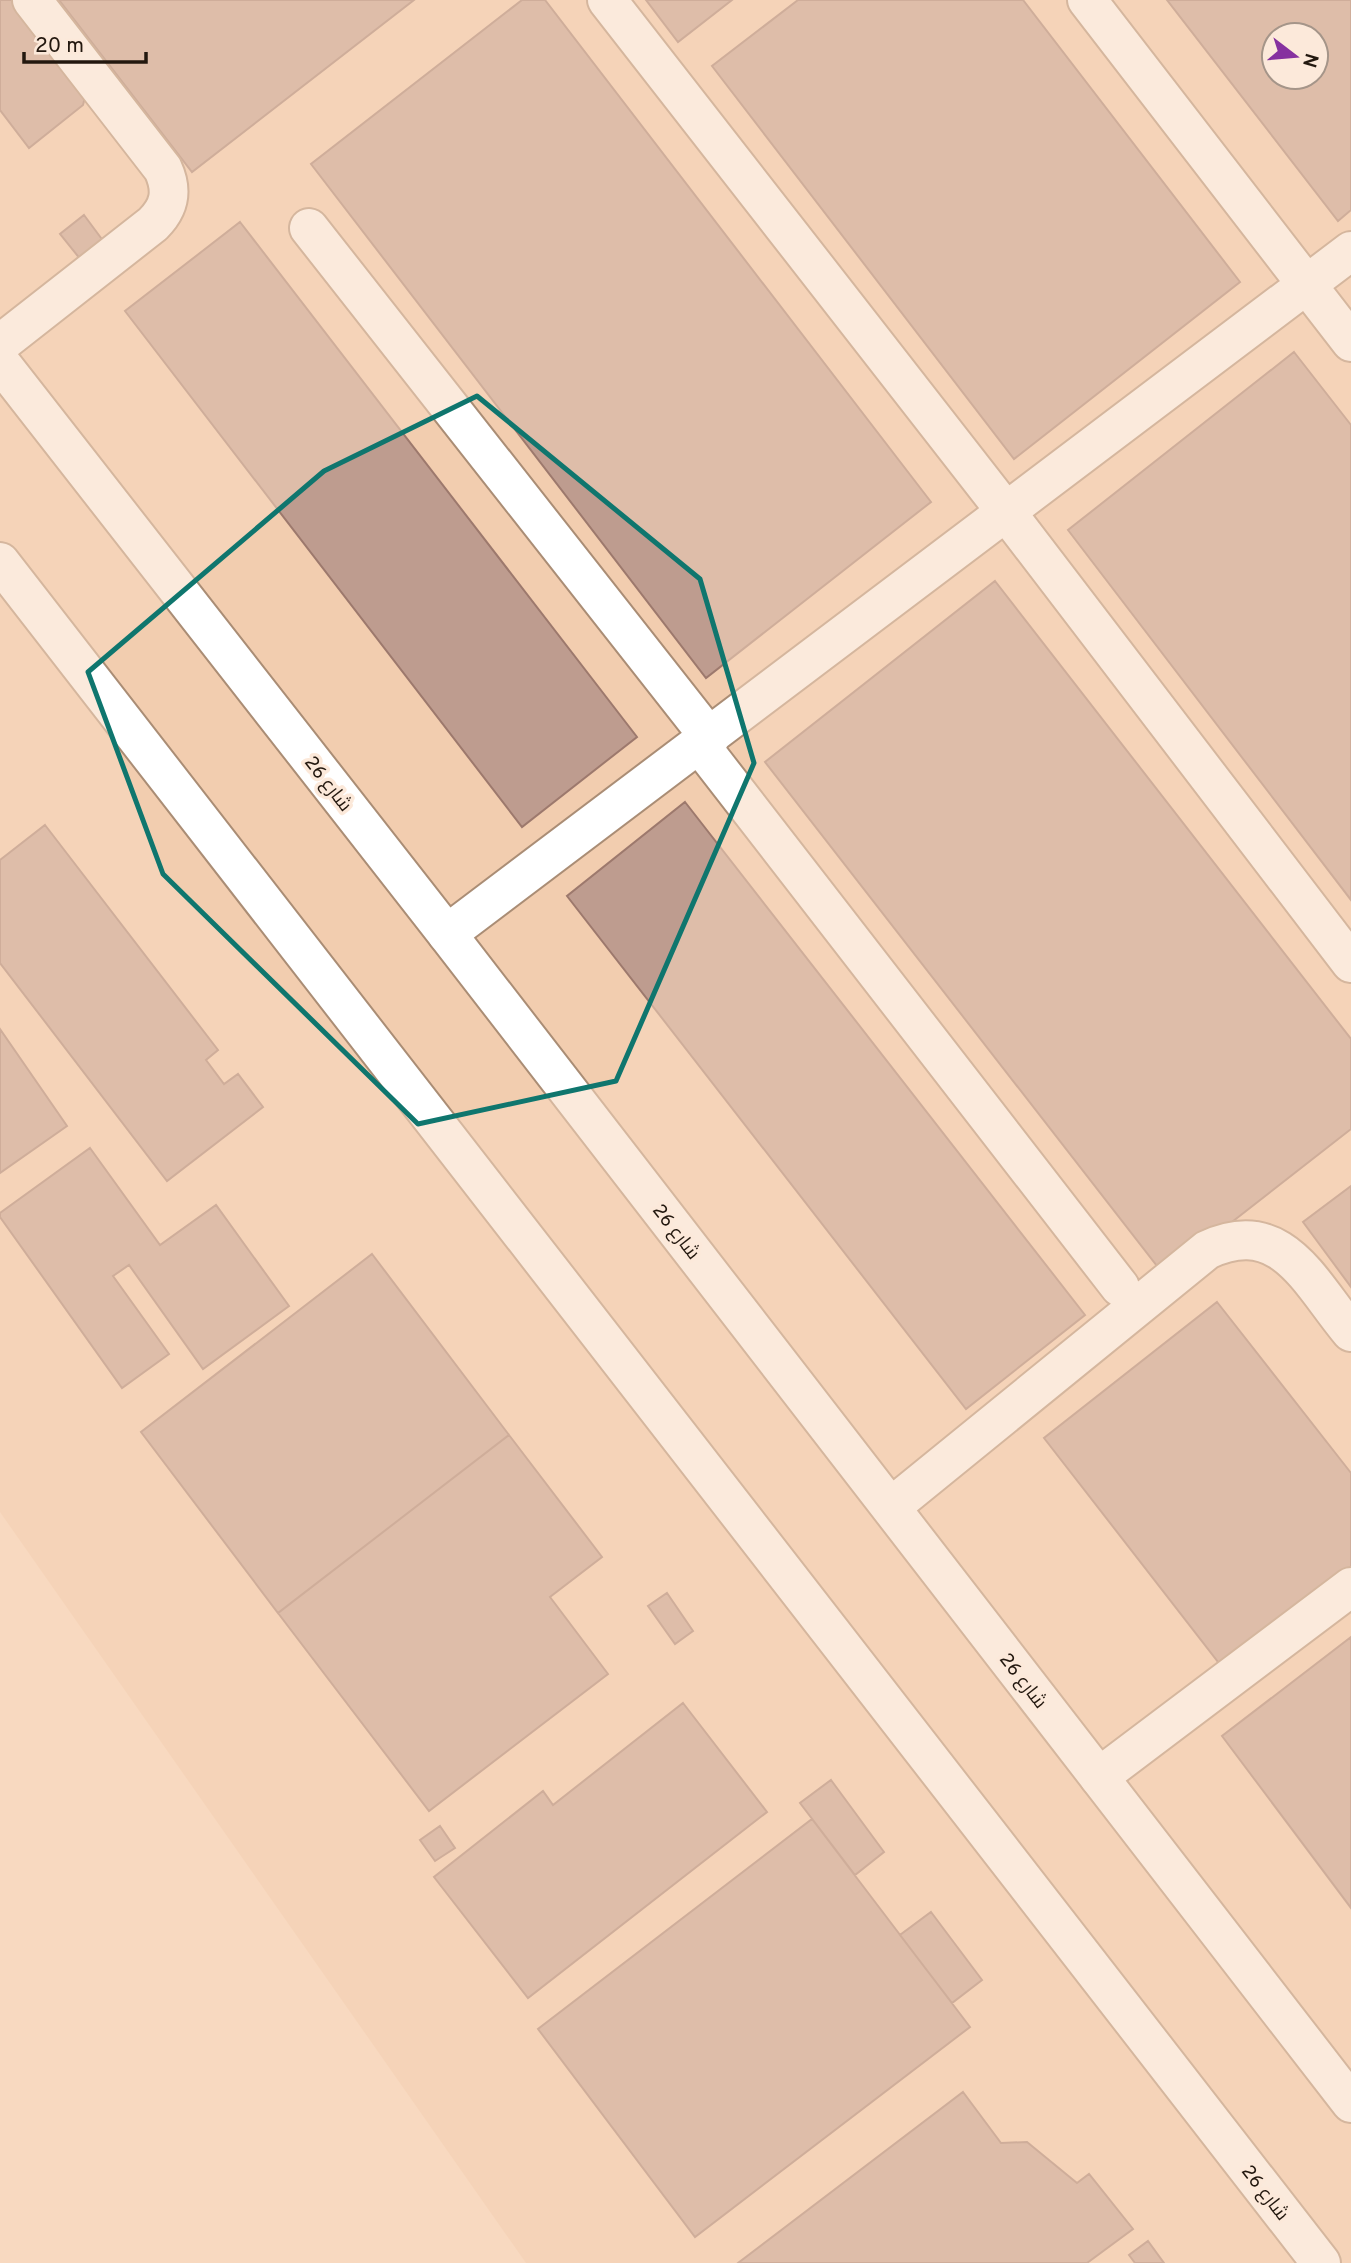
<svg xmlns="http://www.w3.org/2000/svg" width="1351" height="2263" font-family="Overpass,Cairo,sans-serif">
  <style>
    .built { fill: #f2cdaf; fill-rule: evenodd }
    .building { fill: #be9c8f; stroke: #9d796d; stroke-width: 2; fill-rule: evenodd }
    .lines { fill: none; stroke-linecap: round; stroke-linejoin: round }
    .minor-casing { stroke: #aa8d75; stroke-width: 42 }
    .major-casing { stroke: #aa8d75; stroke-width: 42 }
    .minor { stroke: #fff; stroke-width: 38 }
    .major { stroke: #fff; stroke-width: 38 }
    .marked { fill: none; stroke: #0f766e; stroke-width: 5; stroke-linejoin: round }
    .labels { text-anchor: middle; stroke-width: 7; stroke-linejoin: round; paint-order: stroke }
    .street-label { font-size: 19px; fill: #23180f; stroke: #fce9da }
  </style>
  <rect width="100%" height="100%" fill="#f8d9c0"/>
  <!-- built -->
  <path class="built" d="M0,0H1351V2263H526L0,1512ZM1274,35H1316V77H1274Z"/>
  <!-- building -->
  <path class="building" d="M0,0H29L90,77L83,105L29,148L0,110Z
    M59,0H414L192,172Z
    M522,0H545L931,502L706,678L311,164Z
    M646,0H732L678,42Z
    M798,0H1023L1240,282L1014,459L712,66Z
    M1167,0H1351V210L1338,221ZM1274,35H1316V77H1274Z
    M84,215L104,242L81,260L60,234Z
    M240,222L637,737L522,827L125,311Z
    M1294,352L1351,425V900L1068,530Z
    M995,581L1351,1039V1129L1164,1275L765,762Z
    M685,802L1085,1315L966,1409L567,896Z
    M45,825L218,1050L206,1060L224,1084L238,1074L263,1107L167,1181L0,963V860Z
    M0,1029L67,1126L0,1173Z
    M90,1148L160,1245L216,1205L289,1306L203,1369L129,1265L113,1276L169,1354L122,1388L0,1217V1213Z
    M1351,1186V1287L1303,1222Z
    M372,1254L509,1435L278,1613L141,1432Z
    M1217,1302L1351,1473V1583L1229,1676L1044,1438Z
    M509,1435L602,1557L550,1597L608,1674L429,1811L278,1613Z
    M667,1593L693,1631L675,1644L648,1606Z
    M1351,1637V1908L1222,1736Z
    M683,1703L767,1812L528,1998L434,1877L543,1791L553,1805Z
    M831,1780L884,1852L855,1875L800,1803Z
    M812,1819L970,2027L695,2237L538,2029Z
    M440,1826L455,1848L435,1861L420,1840Z
    M931,1912L982,1980L952,2003L900,1935Z
    M963,2092L1001,2143L1027,2142L1077,2183L1089,2174L1133,2229L1087,2263H738Z
    M1148,2241L1164,2263H1135L1129,2255Z"/>
  <g class="lines">
    <defs>
      <path id="minor" d="M607,0L1007,513L1351,963
        M1087,0L1351,342
        M309,228L710,738
        M0,344L153,224C170,207 173,191 163,169L32,0
        M700,745L1120,1287
        M447,934L1351,251
        M891,1507L1207,1250C1282,1215 1309,1282 1351,1332
        M1099,1777L1351,1587"/>
      <path id="major" d="M0,362L447,934L1351,2103
        M0,562L1321,2263"/>
    </defs>
    <!-- minor casing -->
    <use href="#minor" class="minor-casing"/>
    <!-- major casing -->
    <use href="#major" class="major-casing"/>
    <!-- minor -->
    <use href="#minor" class="minor"/>
    <!-- major -->
    <use href="#major" class="major"/>
  </g>
  <!-- marked area -->
  <path d="M0 0H1351V2263H0ZM477,396L700,579L754,763L616,1081L418,1124L163,874L88,672L324,471Z" fill="#f8d9c0" fill-opacity=".55" fill-rule="evenodd"/>
  <path class="marked" d="M477,396L700,579L754,763L616,1081L418,1124L163,874L88,672L324,471Z"/>
  <g class="labels">
    <!-- street labels -->
    <g class="street-label">
      <text transform="translate(329 783) rotate(52)" y="7">شارع 26</text>
      <text transform="translate(677 1231) rotate(52)" y="7">شارع 26</text>
      <text transform="translate(1024 1680) rotate(52)" y="7">شارع 26</text>
      <text transform="translate(1266 2192) rotate(52)" y="7">شارع 26</text>
    </g>
  </g>
  <!-- north arrow -->
  <g transform="translate(1295 56) rotate(106)"><circle r="33" fill="#fce9da" stroke="#a59589" stroke-width="2"/>
  <path d="M0-5L12 26L0 18L-12 26Z" fill="#86319f"/>
  <text y="-10" font-size="19" font-weight="bold" text-anchor="middle" fill="#23180f">N</text>
  </g>
  <!-- scale -->
  <path d="M24 52v10h122v-10" fill="none" stroke="#23180f" stroke-width="3.5"/>
  <text x="35" y="52" font-size="21" fill="#23180f" stroke="#fce9da" stroke-width="5" paint-order="stroke">20 m</text>
</svg>
